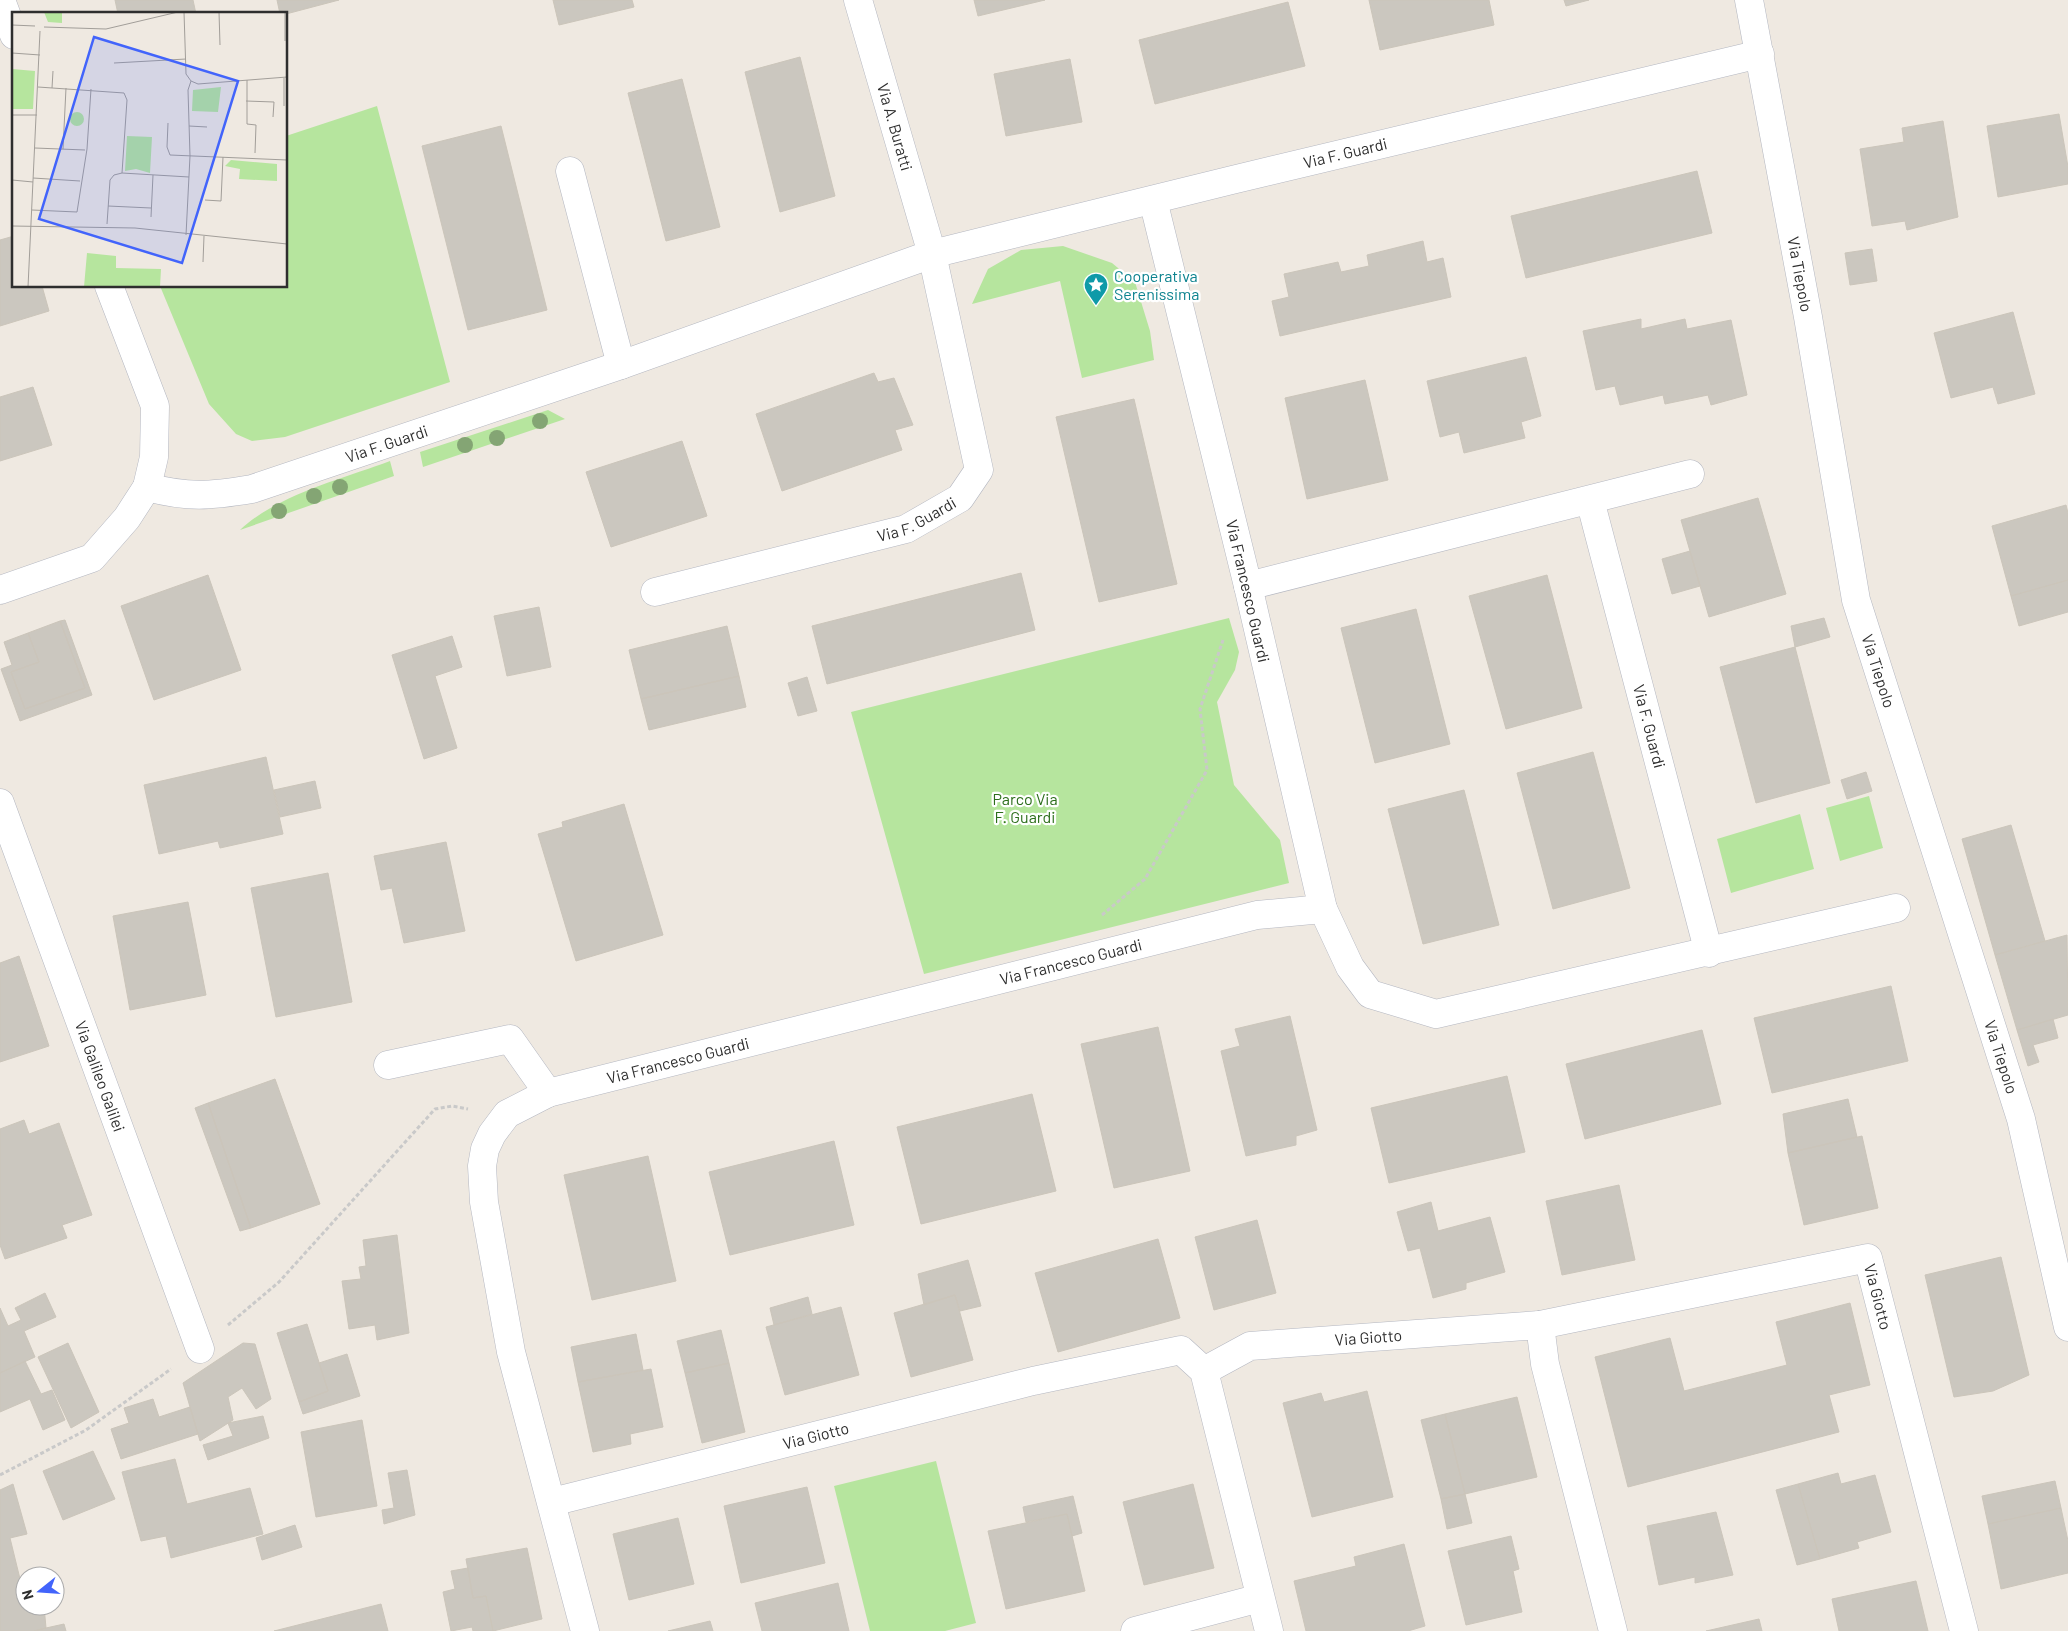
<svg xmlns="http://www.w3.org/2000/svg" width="2068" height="1631" font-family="Barlow,sans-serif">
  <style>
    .green { fill: #b6e59e }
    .building { fill: #cbc7bf; stroke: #cbc5ba }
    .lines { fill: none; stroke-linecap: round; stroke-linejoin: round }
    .minor-casing { stroke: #b4b7c1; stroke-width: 29 }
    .path { stroke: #c9c9c9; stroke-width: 3; stroke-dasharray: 4 2.5; stroke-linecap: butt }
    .minor { stroke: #fff; stroke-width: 28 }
    .tree { fill: #84a574 }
    .labels { text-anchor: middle; stroke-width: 4.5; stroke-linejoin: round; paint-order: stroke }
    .street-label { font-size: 16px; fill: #2e2e2e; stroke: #fff }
    .culture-label { font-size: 16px; fill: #0d838f; stroke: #fff; text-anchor: start }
    .park-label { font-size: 16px; fill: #2c6e1b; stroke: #fff }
    .inset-road { fill: none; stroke: #a29e99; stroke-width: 1 }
    .view { fill: #4264fb; fill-opacity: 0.15; stroke: #4264fb; stroke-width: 2.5 }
    .inset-edge { fill: none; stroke: #2e2e2e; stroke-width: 2.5 }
  </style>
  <rect width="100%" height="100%" fill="#efe9e1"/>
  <!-- green -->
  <path class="green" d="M377,106L450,382L285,437L252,441L236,434L209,404L160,286H286V136Z
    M1063,246L1112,263L1135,282L1150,331L1154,360L1082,378L1060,281L972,304L988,269L1021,250Z
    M548,410L565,419L423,467L420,452Z
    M390,461L394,476L240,530C277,495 342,479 390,461Z
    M1229,618L1239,652L1235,670L1217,702L1234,785L1280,840L1289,883L924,974L851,712Z
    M1869,796L1883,848L1840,861L1826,808Z
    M1800,814L1814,869L1731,893L1717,839Z
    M936,1461L976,1623L945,1631H870L834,1486Z"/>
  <!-- building -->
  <path class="building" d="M115,0H193L196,14H118Z
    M277,0H339L286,14H280Z
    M553,0H632L634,7L559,25Z
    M974,0H1045L978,16Z
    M1369,0H1489L1494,25L1380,50Z
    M1564,0H1589L1566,6Z
    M1288,2L1305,66L1155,104L1139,40Z
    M800,57L835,196L780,212L745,72Z
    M1070,59L1082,122L1006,136L994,74Z
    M682,79L720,227L666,241L628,93Z
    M2059,114L2068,167V184L1998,197L1987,126Z
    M1943,121L1958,217L1907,230L1905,221L1872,226L1860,149L1904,142L1902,128Z
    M501,126L547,310L468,330L422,146Z
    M1697,171L1712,233L1526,278L1511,216Z
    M14,236V286H42L49,311L0,326V240Z
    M1423,241L1427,262L1443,258L1451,297L1280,336L1272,301L1289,297L1284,274L1338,262L1341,272L1369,266L1367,255Z
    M1872,249L1877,281L1850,285L1845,253Z
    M2013,312L2035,394L1998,404L1993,387L1951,398L1934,333Z
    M1641,319V329L1685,319L1687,329L1731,320L1747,395L1711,405L1708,395L1665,404L1663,395L1620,405L1615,386L1596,390L1583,331Z
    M1526,357L1541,416L1521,422L1525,438L1464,453L1459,432L1440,437L1427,381Z
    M874,373L878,382L894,378L913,425L895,430L902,450L782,491L756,414Z
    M1365,380L1388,480L1307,499L1285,398Z
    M33,387L52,445L0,461V397Z
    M1134,399L1177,584L1099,602L1056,417Z
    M682,441L707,516L611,547L586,472Z
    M1758,498L1786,594L1709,617L1681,520Z
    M2066,505L2068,513V580L2011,596L1992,526Z
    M1690,551L1700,586L1672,594L1662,559Z
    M1021,573L1035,630L827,684L812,626Z
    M208,575L241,670L154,700L121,606Z
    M1547,575L1582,708L1506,729L1469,596Z
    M2068,580V612L2019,626L2011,596Z
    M539,607L551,667L507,676L494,616Z
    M1416,609L1450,744L1375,763L1341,628Z
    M1824,618L1830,637L1795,647L1791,626Z
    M65,620L92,695L20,721L1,669L12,665L4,642L28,633L39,662L11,672L25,709L85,688L60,621Z
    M60,621L85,688L25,709L11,672L39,662L28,633Z
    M727,626L739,676L641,699L629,650Z
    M452,636L462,667L435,676L457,748L424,759L392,655Z
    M1795,647L1830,783L1756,803L1720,667Z
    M739,676L746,707L649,730L641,699Z
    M807,677L817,711L798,716L788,683Z
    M1593,752L1630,888L1553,909L1517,773Z
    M266,757L283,834L220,848L218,841L159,854L144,785Z
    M1866,772L1872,791L1847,799L1841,780Z
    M315,781L321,808L280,817L274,790Z
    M1464,790L1499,925L1423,944L1388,809Z
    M624,804L663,935L576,961L538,834L563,827L562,822Z
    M2011,825L2045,941L1995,955L1962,839Z
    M446,842L465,931L404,943L392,888L381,890L374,856Z
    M328,873L352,1002L276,1017L251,888Z
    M188,902L206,995L130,1010L113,916Z
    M2067,935L2068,1015L2017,1030L1995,955Z
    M19,956L49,1046L0,1062V963Z
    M1891,986L1908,1061L1772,1093L1754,1018Z
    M1290,1016L1317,1130L1296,1136V1145L1246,1156L1221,1051L1240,1046L1235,1029Z
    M2053,1019L2058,1038L2033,1045L2039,1062L2028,1066L2017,1030Z
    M1158,1027L1190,1171L1114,1188L1081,1044Z
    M1702,1030L1721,1104L1585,1139L1566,1064Z
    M1507,1076L1525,1152L1389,1183L1371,1108Z
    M275,1079L320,1204L251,1228L208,1103Z
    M1032,1094L1056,1191L921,1224L897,1127Z
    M1848,1099L1857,1137L1788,1153L1783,1114Z
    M208,1103L251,1228L240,1231L195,1108Z
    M24,1120L29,1134L59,1123L92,1215L62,1225L67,1238L5,1259L0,1245V1129Z
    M1862,1136L1878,1208L1804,1225L1788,1153Z
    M834,1141L854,1225L730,1255L709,1172Z
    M648,1156L676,1281L592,1300L564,1175Z
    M1619,1185L1635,1260L1562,1275L1546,1201Z
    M1431,1202L1438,1231L1490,1217L1505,1272L1466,1283V1289L1433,1298L1420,1248L1408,1251L1397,1212Z
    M1257,1220L1276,1293L1214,1310L1195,1237Z
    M397,1235L409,1333L377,1340L375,1325L349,1329L342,1281L361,1279L359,1267L366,1266L363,1240Z
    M1158,1239L1180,1318L1058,1352L1035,1273Z
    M2001,1257L2029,1375L1993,1391L1954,1397L1925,1275Z
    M968,1260L981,1306L960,1311L955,1295L924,1305L918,1274Z
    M45,1293L56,1317L24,1331L35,1357L0,1373V1308L8,1326L21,1320L15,1308Z
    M955,1295L973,1360L911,1377L894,1313Z
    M808,1297L812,1314L774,1325L770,1308Z
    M1850,1303L1870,1385L1829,1395L1839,1432L1628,1487L1595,1357L1670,1338L1684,1391L1787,1365L1776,1322Z
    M841,1307L859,1375L785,1395L766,1327Z
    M307,1324L328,1391L299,1402L277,1333Z
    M721,1330L729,1363L685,1373L677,1341Z
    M636,1334L643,1370L578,1382L571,1347Z
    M68,1343L99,1412L71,1428L38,1357Z
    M243,1343L255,1344L271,1399L256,1409L242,1388L228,1397L233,1420L200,1441L183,1383Z
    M347,1354L360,1396L303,1414L299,1402L328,1391L319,1363Z
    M25,1361L41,1394L52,1390L65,1420L43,1430L30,1399L0,1412V1373Z
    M729,1363L745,1432L702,1443L685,1373Z
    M651,1369L663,1427L630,1434L631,1444L593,1452L578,1382Z
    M1367,1391L1393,1497L1312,1517L1283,1403L1321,1393L1324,1402Z
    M1517,1397L1537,1477L1465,1494L1445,1414Z
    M153,1399L159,1417L190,1407L198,1434L121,1459L111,1429L129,1423L124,1408Z
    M1445,1414L1465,1494L1441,1499L1421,1420Z
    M263,1416L269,1438L208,1460L203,1445L233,1436L228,1423Z
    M362,1420L377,1506L316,1517L301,1432Z
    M93,1451L115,1499L63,1520L43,1471Z
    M175,1459L187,1504L250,1488L263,1534L171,1558L166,1536L141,1541L122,1472Z
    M407,1470L415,1515L384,1524L382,1510L394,1508L388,1473Z
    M1838,1473L1841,1484L1875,1475L1891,1532L1857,1542L1859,1548L1820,1559L1798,1484Z
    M2055,1481L2061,1508L1988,1524L1982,1496Z
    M13,1484L27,1534L10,1538L21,1583L25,1582V1606H44L46,1628L34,1631H0V1490Z
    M1193,1484L1214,1568L1144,1585L1123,1502Z
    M1798,1484L1820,1559L1797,1565L1776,1490Z
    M807,1487L825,1563L741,1583L724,1506Z
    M1465,1494L1472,1523L1447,1529L1441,1499Z
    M1073,1496L1082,1533L1072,1536L1067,1514L1026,1522L1023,1507Z
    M2061,1508L2068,1541V1573L2001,1589L1988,1524Z
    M1716,1512L1733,1575L1695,1583V1577L1659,1585L1647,1526Z
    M1067,1514L1085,1591L1006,1609L988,1531Z
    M678,1518L694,1584L629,1600L613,1534Z
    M295,1525L302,1547L262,1560L256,1538Z
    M1511,1536L1519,1569L1513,1571L1522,1612L1466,1625L1448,1551Z
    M1404,1544L1425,1626L1408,1631H1306L1294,1581L1356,1566L1354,1557Z
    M527,1548L542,1619L493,1631L486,1596L473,1598L466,1559Z
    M468,1568L473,1598L486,1596L493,1631H473L472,1627L451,1631L443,1592L455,1589L451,1571Z
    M1916,1581L1928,1631H1839L1832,1599Z
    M838,1583L849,1631H762L755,1603Z
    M381,1604L388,1631H274Z
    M1759,1619L1762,1631H1706Z
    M710,1621L713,1631H668Z
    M64,1624L66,1631H34L46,1628Z"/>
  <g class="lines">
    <defs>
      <g id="minor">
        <path d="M1,0L14,35"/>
        <path id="s1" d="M1749,0L1808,317L1856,600L2021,1119L2068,1327"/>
        <path d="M570,171L621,365"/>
        <path id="s2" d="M147,487C188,498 210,496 252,489L621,365L932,254L1232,180L1760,54"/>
        <path id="s3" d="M1590,500L1709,953"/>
        <path d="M1248,586L1690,474"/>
        <path d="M0,590L92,558L127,518L147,487L154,457L155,406L109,286"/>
        <path id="s4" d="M655,592L906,529L960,498L979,470L932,254L858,0"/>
        <path id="s5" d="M0,803L200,1349"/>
        <path d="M1323,909L1350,967L1370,994L1436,1014L1896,908"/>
        <path d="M388,1065L510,1039L548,1093"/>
        <path d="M1540,1325L1545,1364L1613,1631"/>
        <path id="s6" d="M1204,1371L1250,1346L1540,1325L1868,1258L1964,1631"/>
        <path id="s7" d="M552,1502L1033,1381L1181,1350L1204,1371L1269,1631"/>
        <path id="s8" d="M585,1631L511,1352L484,1202L482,1166L485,1149L492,1134L507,1114L548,1093L1257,915L1323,909L1248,586L1153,200"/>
        <path d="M1135,1631L1260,1598"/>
      </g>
    </defs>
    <!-- minor casing -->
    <use href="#minor" class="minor-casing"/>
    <!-- path -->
    <path class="path" d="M1102,915L1145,879L1207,770L1200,709L1223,640
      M228,1325L279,1282L435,1109L452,1106L468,1109
      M0,1475L86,1430L171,1369"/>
    <!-- minor -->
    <use href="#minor" class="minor"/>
  </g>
  <!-- trees -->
  <g class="tree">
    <circle cx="540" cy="421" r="8"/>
    <circle cx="497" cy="438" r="8"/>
    <circle cx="465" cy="445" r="8"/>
    <circle cx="340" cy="487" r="8"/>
    <circle cx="314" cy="496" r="8"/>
    <circle cx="279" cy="511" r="8"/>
  </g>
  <!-- icons -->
  <defs>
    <symbol id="sight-pin" viewBox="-11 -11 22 30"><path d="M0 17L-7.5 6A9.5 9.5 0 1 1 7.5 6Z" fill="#0f9aa8" stroke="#fff"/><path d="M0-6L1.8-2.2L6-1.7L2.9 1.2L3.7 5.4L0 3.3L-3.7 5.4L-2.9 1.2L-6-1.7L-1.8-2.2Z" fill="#fff"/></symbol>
  </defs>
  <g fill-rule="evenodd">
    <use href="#sight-pin" x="1082" y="271" width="28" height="38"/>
  </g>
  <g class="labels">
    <!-- street labels -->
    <g class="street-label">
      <text transform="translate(895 127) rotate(74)" y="6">Via A. Buratti</text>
      <text dy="6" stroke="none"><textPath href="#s2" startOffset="1251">Via F. Guardi</textPath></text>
      <text dy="6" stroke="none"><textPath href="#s1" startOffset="279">Via Tiepolo</textPath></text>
      <text dy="6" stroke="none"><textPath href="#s2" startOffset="248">Via F. Guardi</textPath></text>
      <text dy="6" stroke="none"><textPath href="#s4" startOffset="272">Via F. Guardi</textPath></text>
      <text transform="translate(1248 591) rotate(77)" y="6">Via Francesco Guardi</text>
      <text dy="6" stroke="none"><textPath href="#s1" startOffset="684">Via Tiepolo</textPath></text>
      <text dy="6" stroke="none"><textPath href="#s3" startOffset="234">Via F. Guardi</textPath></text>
      <text dy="6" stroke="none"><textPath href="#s8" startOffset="1121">Via Francesco Guardi</textPath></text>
      <text dy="6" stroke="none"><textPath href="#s1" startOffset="1089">Via Tiepolo</textPath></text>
      <text dy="6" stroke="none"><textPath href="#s8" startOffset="716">Via Francesco Guardi</textPath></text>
      <text dy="6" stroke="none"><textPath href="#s5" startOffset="291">Via Galileo Galilei</textPath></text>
      <text dy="6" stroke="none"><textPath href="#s6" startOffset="718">Via Giotto</textPath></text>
      <text dy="6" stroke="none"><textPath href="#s6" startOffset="171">Via Giotto</textPath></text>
      <text dy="6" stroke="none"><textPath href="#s7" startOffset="272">Via Giotto</textPath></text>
    </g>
    <!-- culture labels -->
    <g class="culture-label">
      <text x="1114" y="282">Cooperativa<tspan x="1114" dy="18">Serenissima</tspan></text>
    </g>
    <!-- park labels -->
    <g class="park-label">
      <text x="1025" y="805">Parco Via<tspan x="1025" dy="18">F. Guardi</tspan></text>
    </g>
  </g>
  <!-- overview -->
  <g transform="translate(12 12)">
    <rect width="275" height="275" fill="#efe9e1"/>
    <path d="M32,0H50V11L36,10ZM0,57L23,59L21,97H0ZM209,75L206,100L180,99L181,78ZM58 107a7 7 0 1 1 14 0a7 7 0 1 1-14 0ZM115,124L140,125L138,161L124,157L113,159ZM219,148L265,152V169L227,167L228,157L213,154ZM75,241L104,244V256L149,257L148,275H72Z" fill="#b6e59e"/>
    <path class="inset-road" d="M172,0L174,62L179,69L186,72L275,65M207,0L208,33M273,0V29M0,13L23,14M32,15L94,17L166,0M0,41L28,43M102,51L174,47M272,66V94M235,68V112L244,113L243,141M26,75L112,81L115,88L110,161L177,165M40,76L41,59M234,89L262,90L261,105M0,103H25M156,111L155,135L158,143L275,148M177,114L195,115M23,136L73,138M51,137L54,76M21,166L68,169M0,168L21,170M193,188L209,189L211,145M96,194L139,196M20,198L65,200L75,137L79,77M139,205L141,163M95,212L98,168L102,163L110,161M0,214L123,216L275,232M174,223L178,144L176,78L179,69M191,250L192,224M16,275L28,19"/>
    <path class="view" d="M82,25L226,69L170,251L27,207Z"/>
    <rect width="275" height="275" class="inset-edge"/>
  </g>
  <!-- north arrow -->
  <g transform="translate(40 1591) rotate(253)"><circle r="24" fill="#ffffff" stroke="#ababab"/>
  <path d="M0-4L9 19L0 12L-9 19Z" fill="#4264fb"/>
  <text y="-8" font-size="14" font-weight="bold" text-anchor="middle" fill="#2e2e2e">N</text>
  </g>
</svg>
